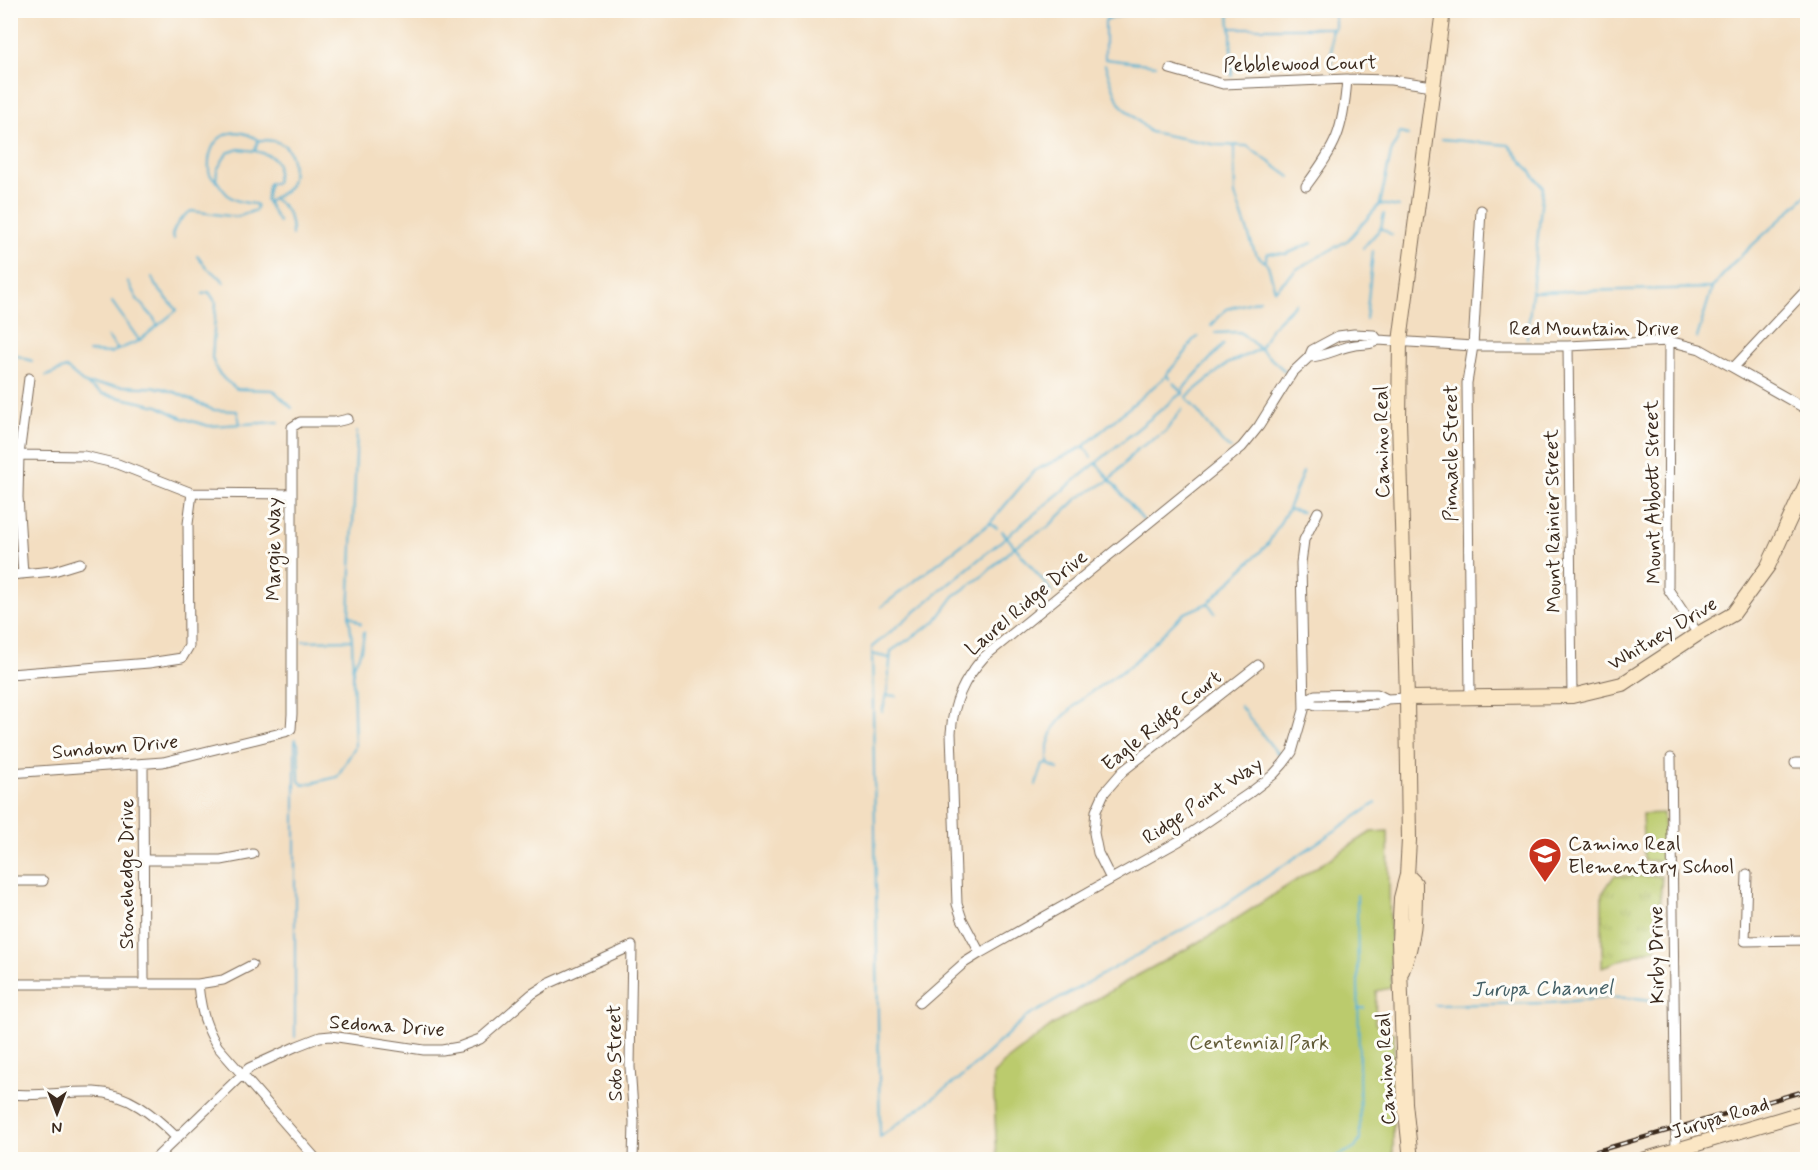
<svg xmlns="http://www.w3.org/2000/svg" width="1818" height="1170" font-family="Mynerve,sans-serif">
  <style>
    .grass { fill: url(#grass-tufts); stroke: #7b7a46; stroke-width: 1.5 }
    .park { fill: #bbcb6d; stroke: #7b7a46; stroke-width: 1.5 }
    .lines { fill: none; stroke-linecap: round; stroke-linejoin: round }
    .stream { stroke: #54b1d3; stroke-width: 2 }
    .street-casing { stroke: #7b6957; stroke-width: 11 }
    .secondary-casing { stroke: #7b6957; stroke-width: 16 }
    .street { stroke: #fff; stroke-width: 9 }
    .secondary { stroke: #fbe6c4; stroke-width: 14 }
    .rail-casing { stroke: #3b2a1e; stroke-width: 4.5 }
    .rail { stroke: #fdfcf7; stroke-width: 2; stroke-dasharray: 7; stroke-linecap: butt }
    .labels { text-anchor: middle; stroke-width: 6; stroke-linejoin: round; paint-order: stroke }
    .street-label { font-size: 20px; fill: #3b2a1e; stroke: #fdfcf7 }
    .poi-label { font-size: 20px; fill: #3b2a1e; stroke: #fdfcf7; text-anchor: start }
    .park-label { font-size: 20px; fill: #615a36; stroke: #fdfcf7 }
    .water-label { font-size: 21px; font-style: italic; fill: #456066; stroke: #fdfcf7 }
  </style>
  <defs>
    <pattern id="grass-tufts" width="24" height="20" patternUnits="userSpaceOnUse" patternTransform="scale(1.5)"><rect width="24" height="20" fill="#bbcb6d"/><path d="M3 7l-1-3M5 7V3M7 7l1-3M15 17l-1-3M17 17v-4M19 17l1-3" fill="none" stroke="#a2ae5e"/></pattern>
  </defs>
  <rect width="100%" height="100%" fill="#fdfcf7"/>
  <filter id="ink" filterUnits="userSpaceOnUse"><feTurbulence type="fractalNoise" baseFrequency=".0167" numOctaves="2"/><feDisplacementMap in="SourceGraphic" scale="12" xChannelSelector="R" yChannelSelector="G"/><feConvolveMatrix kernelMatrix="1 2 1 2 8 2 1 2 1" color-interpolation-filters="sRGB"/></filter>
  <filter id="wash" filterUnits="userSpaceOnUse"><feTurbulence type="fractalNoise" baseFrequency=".008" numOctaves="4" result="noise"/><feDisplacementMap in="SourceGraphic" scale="24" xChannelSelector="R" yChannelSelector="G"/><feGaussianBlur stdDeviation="1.35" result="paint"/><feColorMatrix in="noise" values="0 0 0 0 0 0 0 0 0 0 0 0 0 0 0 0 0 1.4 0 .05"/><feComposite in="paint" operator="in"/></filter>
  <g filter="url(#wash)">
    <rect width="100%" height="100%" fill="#f3dec1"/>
    <!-- grass -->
    <path class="grass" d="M1614,876H1662L1656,948L1602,967V894Z"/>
    <!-- park -->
    <path class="park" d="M1663,813L1665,860L1644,861L1642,814Z
      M1388,831L1391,988L1376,991L1375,1023L1383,1032L1394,1033L1393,1159H997L993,1075L1006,1061L1054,1024L1129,980L1208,937L1371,832Z"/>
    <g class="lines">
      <!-- stream -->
      <path class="stream" d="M1114,10L1105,21V59L1156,65
        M1229,10L1230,28H1331L1332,70
        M1105,21L1136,10
        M1230,28L1231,31L1232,76
        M1332,31L1335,27V10
        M1105,65L1119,103L1150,132L1217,145L1247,146L1290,177
        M1442,139L1509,145L1543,187L1532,292
        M1237,145L1234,147L1235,195L1255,253L1268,265L1275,290L1297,269L1348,240L1380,204L1391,153L1400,133L1408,135
        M216,181L217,170L227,153L239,149L255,151
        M272,198C288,207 292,218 292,235
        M268,202C273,197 283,194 288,188C295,179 294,155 286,147C279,140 267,140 258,140L255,151C277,156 280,160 276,183H269L266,200L279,222
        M1380,204L1399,207
        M1381,228L1384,214
        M174,239L172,235C175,225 181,217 191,211L237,217L256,210L257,205L255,204C233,202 228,198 217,181C213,176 213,180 210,174C208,170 209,165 209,160C213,132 237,125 258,140
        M1363,248L1381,228L1392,235
        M197,256L208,269L221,278L224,283
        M1265,262L1268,253L1286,254L1312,243
        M128,282L137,299L153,317L158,326
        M203,294L209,292L216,303L212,358L217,371L225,380L237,389L273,390L292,408
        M112,302L139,340
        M1366,319L1373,251
        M1211,326L1226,309L1260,300
        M1216,333L1240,332L1260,349L1227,364L1186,397L1222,442L1231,449
        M108,337L118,350
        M1527,338L1532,292L1712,288
        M1697,338L1712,288L1734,262L1808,194
        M89,352L110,353L139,341L177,310L155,285L152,277
        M10,353L32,361
        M1285,371L1260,349L1271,328L1296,303
        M46,376L66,368L85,384L103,394L158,406L182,418L209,426L279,422
        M1170,379L1166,375L1186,352L1192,341L1198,337
        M1174,383L1183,394L1179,395L872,647L880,1137L963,1076L1025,1018L1219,909L1376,803
        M85,384L161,388L177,393L213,410L237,411L240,423
        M1183,394V389L1188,383L1224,344
        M1091,457L1084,446L1166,376
        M1097,464L1143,520
        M1302,512L1288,509L1303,472
        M990,523L997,528
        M1002,531L1053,593
        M1208,603L1215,613
        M881,607L990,523L1034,471L1083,447L1085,449
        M350,615L361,624
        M352,640L349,615L357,432
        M872,654L889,658
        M352,666C360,658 363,644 364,632
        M887,695L896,696
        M1240,706L1277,753H1281
        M882,712L887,695L891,651L935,622L954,596L984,575L1015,546L1048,527L1078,498L1110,480L1136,450L1165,432L1182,409
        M295,739L298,744L299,781L303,785L337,777L355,747L352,640L303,641
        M295,742V1037
        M1048,764L1058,769
        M1036,785L1043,765L1048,764V745L1054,728L1060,720L1085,696L1130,666L1183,614L1208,603L1268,544L1288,509
        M1435,1005C1473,1004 1511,1004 1550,1003C1583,1001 1617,994 1651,1000
        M1358,1008H1364
        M1329,1160L1355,1148L1360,1140L1357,895"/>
    </g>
  </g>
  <g filter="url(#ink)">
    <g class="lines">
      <defs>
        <path id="street" d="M1170,69L1223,84L1347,79L1391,80L1433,86
          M1306,186C1337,144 1343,132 1347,79
          M1669,341L1668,589L1698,634
          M1568,346L1572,696
          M1309,357C1325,357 1340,347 1355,345C1364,344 1371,345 1378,340L1473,346H1568L1669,341L1700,349L1808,410
          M1734,367L1808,288
          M19,455L84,456L118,464L192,493L291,494
          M23,574L18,497L19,455L29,378
          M10,575L54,571L80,563
          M10,674L149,663L182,658L189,646L188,524L192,493
          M1470,697L1467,383L1473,346L1481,210
          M1304,701L1316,705H1358L1378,704L1387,699L1407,698
          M1304,701L1315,695L1359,694H1377L1387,699
          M1671,758L1676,1151
          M1795,763H1808
          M143,764L144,984
          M10,773L163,762L285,732L291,729L292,714V427L300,422H335L348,419
          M144,860H221L253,854
          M1747,874L1745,941L1808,940
          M1111,879L1098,853L1094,833L1096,811L1104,793L1123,771L1258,665
          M10,881H43
          M980,953L962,919L957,904L951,733C953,703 963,680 984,657L1242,447L1259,426L1292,373L1309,357L1312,350L1338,336L1354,334L1374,335L1378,340
          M10,984H198L223,980L252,965
          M198,984C200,1007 205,1028 218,1047L317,1160
          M919,1003L964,963L980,953L1179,841L1251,792L1273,775L1283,764L1292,752L1304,710L1301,563L1304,540L1318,512
          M10,1094C38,1097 66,1091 94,1092C128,1093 154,1115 177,1138
          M154,1160L249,1068L297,1046L320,1037L331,1036L424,1050H442L459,1047L480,1039L532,994L548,984L632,946L630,1067L634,1122L633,1160"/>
        <path id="secondary" d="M1407,698L1572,696L1622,684L1698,634L1733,614L1768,566L1808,480
          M1402,971C1415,938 1415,918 1415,883L1407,875
          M1411,1160L1405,1103L1399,941L1401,898L1407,875L1409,840L1407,698L1399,420L1400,342L1443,10
          M1643,1160L1808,1111"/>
      </defs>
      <!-- street casing -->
      <use href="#street" class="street-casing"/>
      <!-- secondary casing -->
      <use href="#secondary" class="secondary-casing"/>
      <!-- street -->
      <use href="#street" class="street"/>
      <!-- secondary -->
      <use href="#secondary" class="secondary"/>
      <defs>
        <path id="rail" d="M1566,1160L1808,1090"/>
      </defs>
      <!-- rail casing -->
      <use href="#rail" class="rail-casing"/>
      <!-- rail -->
      <use href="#rail" class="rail"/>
    </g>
  </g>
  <!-- icons -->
  <defs>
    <symbol id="school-pin" viewBox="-11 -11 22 30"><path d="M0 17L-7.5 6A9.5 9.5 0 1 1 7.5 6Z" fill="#c8321e" stroke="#fdfcf7"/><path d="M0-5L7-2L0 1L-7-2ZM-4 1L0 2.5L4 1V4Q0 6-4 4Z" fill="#fff"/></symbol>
  </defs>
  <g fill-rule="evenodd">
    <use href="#school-pin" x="1526" y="835" width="38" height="52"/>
  </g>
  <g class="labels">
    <!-- street labels -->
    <g class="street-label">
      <text transform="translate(1300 63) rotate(-1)" y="7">Pebblewood Court</text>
      <text x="1594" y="335">Red Mountain Drive</text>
      <text transform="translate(1381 442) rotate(-91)" y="7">Camino Real</text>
      <text transform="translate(1450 453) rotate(-90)" y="7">Pinnacle Street</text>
      <text transform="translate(1652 492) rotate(-91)" y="7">Mount Abbott Street</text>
      <text transform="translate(1552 521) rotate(-91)" y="7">Mount Rainier Street</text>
      <text transform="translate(273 549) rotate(-90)" y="7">Margie Way</text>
      <text transform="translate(1026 602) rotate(-40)" y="7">Laurel Ridge Drive</text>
      <text transform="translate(1662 633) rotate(-31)" y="7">Whitney Drive</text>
      <text transform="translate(1161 720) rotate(-39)" y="7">Eagle Ridge Court</text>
      <text transform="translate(115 746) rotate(-5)" y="7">Sundown Drive</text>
      <text transform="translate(1202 800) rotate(-34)" y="7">Ridge Point Way</text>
      <text transform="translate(126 874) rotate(-90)" y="7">Stonehedge Drive</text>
      <text transform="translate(1656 955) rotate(-91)" y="7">Kirby Drive</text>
      <text transform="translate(387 1025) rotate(4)" y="7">Sedona Drive</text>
      <text transform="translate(614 1053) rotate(-91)" y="7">Soto Street</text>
      <text transform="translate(1385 1069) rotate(-93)" y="7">Camino Real</text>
      <text transform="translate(1720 1117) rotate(-17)" y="7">Jurupa Road</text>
    </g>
    <!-- poi labels -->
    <g class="poi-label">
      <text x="1568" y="850">Camino Real<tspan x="1568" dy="23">Elementary School</tspan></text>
    </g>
    <!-- park labels -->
    <g class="park-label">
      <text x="1259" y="1049">Centennial Park</text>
    </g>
    <!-- water labels -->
    <g class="water-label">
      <text transform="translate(1542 988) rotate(-1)" y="7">Jurupa Channel</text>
    </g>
  </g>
  <!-- margin -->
  <rect width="1818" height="1170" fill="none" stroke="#fdfcf7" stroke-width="36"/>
  <!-- north arrow -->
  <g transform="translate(57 1113) rotate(180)" stroke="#fdfcf7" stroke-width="4.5" paint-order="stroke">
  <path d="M0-4.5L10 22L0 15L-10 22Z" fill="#3b2a1e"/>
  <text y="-9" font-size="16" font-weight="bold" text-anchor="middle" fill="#3b2a1e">N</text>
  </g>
</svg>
